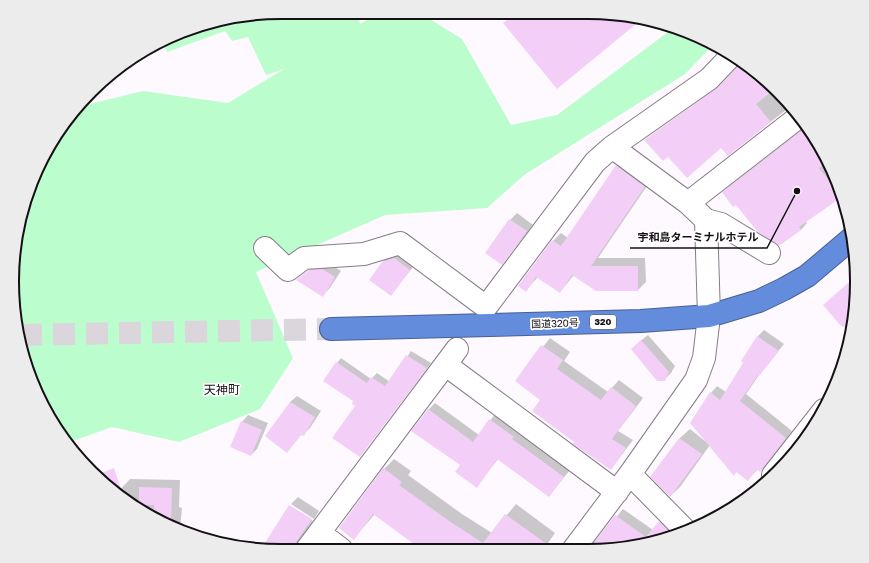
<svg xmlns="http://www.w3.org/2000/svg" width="869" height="563" font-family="'Golos Text','Noto Sans JP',sans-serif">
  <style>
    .green { fill: #bcfdce }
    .shadow { fill: #0003 }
    .building { fill: #f3cff8 }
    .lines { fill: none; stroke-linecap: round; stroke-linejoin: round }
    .highway-tunnel { stroke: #dad6db; stroke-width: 22; stroke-dasharray: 22 11; stroke-linecap: butt }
    .minor-casing { stroke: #877c88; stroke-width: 24 }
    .highway-casing { stroke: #486196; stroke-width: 24 }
    .minor { stroke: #fff; stroke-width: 22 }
    .highway { stroke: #648cdc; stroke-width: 22 }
    .labels { text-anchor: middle; stroke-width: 3.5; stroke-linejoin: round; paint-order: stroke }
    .shield { fill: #fff; stroke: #5a585b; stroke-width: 1 }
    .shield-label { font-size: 9px; font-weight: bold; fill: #141015 }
    .street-label { font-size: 10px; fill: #141015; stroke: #fff }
    .quarter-label { font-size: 12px; fill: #141015; stroke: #fff }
    .rim { fill: none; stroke: #141015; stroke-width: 2 }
    .leader { fill: none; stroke: #141015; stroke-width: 1.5 }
    .callout-dot { fill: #141015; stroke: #fff; stroke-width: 1.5 }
    .callout-label { font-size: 11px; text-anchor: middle; font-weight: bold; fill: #141015; stroke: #fff; stroke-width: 3.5; stroke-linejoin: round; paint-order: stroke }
  </style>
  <rect width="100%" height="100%" fill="#fdf9fe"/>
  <!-- green -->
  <path class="green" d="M282,12L361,13L358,14L360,24L379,13H420L462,39L511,125L557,115L672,29L706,40L714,44L685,74L524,175L487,208L385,215L256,272L293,358L260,409L179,442L112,427L70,442L48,416L21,351L13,264L32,179L68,117L82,104L86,105L143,91L228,103L284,69L266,75L248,37L232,41L225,31L167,52L163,42L195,26Z"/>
  <!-- shadow -->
  <path class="shadow" d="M514,14H623L640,20L557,87L505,23Z
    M742,63L765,79L791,106L728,155L721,146L668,156L646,140L725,82Z
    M807,126L828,160L825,162L832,171L842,195L805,221L807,223L801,230L730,186Z
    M624,158L651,180L598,258H645L646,282L638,290L574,275L560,292L538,277L526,290L553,241L561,233L568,238L617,166Z
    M517,213L533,225L502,264L510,220Z
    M401,252L416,263L391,295L383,262L389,255Z
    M329,263L341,271L329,289L322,296L298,280L316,264Z
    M764,330L784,344L759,375L746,394L792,431L767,464L760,471L758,469L748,480L710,445L680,487L670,496L652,477L680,438L690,429L705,441L711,393L717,386L726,392L745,363L757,337Z
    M648,335L675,366L671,373L664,380L638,343Z
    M550,338L570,352L564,361L608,392L619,380L643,398L618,431L633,440L611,469L576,441L541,399L516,381Z
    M411,351L431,363L360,456L356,406L337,363L341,358L371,379L377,373L390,382Z
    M297,396L321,411L310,428L303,435L302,434L286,452L290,402Z
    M435,403L479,435L496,413L519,430L518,433L570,470L549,496L498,459L477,486L428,410Z
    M248,415L268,423L257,449L251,455L242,422Z
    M394,459L411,471L408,475L462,514L492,533L516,504L555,533L543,550L414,549L417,545L375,514L354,538L384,469Z
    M130,479L180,480L179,507L182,508L180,529L163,523L117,493Z
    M298,497L319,511L314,519L291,504Z
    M291,505V507L313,521L293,549H259L268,541Z
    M623,509L653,530L666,515L684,532L657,542L605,550H589Z"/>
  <!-- building -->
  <path class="building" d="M515,14H623L641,20L557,89L503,23Z
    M741,63L765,79L774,90L756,104L771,122L728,156L721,148L687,178L668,157L663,161L644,140L716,89Z
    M805,128L828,161L819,168L842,197L799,227L801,230L779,246L757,231L736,205L733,207L722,192Z
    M616,165L644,186V188L591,266H638V291H596L572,275L560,293L536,277L526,292L518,286L552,240L561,246Z
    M509,219L527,231L502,265L485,253Z
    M394,258L410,270L391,296L369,280L382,262Z
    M322,269L335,277L323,297L296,280L309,270Z
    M856,276L855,317L852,330L841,326L823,305Z
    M757,336L779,351L759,376L758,375L740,401L786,438L760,472L757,469L748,481L736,472L734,476L690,423L710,392L720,400L743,363L741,361Z
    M641,340L669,372L665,381H657L631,349Z
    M541,345L563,360L557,369L601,400L611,387L636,406L612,439L626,448L611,470L573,444L574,442L532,411L540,400L515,381Z
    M406,355L427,368L360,457L332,438L355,406L352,404L353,401L323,381L336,362L367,383L371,377L385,386Z
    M290,402L315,417L304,436L301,435L287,453L265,436Z
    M428,409L473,442L489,419L514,437L512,439L564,477L549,497L497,459L477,488L455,472L460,465L411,431Z
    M241,421L262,430L251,456L230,447Z
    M679,438L702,454L670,497L650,477Z
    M114,468L124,498L104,484L96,475Z
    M383,468L402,482L399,485L452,523L483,543L505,514L555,550H422L373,514L354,540L339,528Z
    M139,487L172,488L171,526L163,523L153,517L154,505H139Z
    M289,505L312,519L291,549H261Z
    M615,515L646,537L659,521L670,532L664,539L657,542L605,550H588Z"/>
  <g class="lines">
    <!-- highway-tunnel -->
    <path class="highway-tunnel" d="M20,335L331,329"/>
    <defs>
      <path id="minor" d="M688,203L800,116
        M706,220L721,224L769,253
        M265,248L288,270L304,258L364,254L400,243L486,307L595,162L612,147L709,79L731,56
        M446,365L617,492
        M630,474L686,531
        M773,475L824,410
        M320,533L341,549
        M307,549L457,349
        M573,550L630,474L696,380L704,358L709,316L706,220L688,203L612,147"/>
      <path id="highway" d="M331,329L641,321L709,316L759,301L784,289L807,276L852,238"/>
    </defs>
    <!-- minor casing -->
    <use href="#minor" class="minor-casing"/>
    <!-- highway casing -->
    <use href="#highway" class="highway-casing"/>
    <!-- minor -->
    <use href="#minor" class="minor"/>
    <!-- highway -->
    <use href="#highway" class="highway"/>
  </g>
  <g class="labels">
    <!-- shield labels -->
    <rect class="shield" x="590" y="315" width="26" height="14" rx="3"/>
    <g class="shield-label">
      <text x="603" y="325">320</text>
    </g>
    <!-- street labels -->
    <g class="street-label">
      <text transform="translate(555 323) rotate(-2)" y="4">国道320号</text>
    </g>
    <!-- quarter labels -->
    <g class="quarter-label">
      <text x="222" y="394">天神町</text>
    </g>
  </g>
  <!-- crop -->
  <path d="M0 0H869V563H0ZM281 19H588A262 262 0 0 1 850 281V282A262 262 0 0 1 588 544H281A262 262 0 0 1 19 282V281A262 262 0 0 1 281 19Z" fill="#ececec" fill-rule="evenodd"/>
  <path class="rim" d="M281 19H588A262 262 0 0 1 850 281V282A262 262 0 0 1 588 544H281A262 262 0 0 1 19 282V281A262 262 0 0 1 281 19Z"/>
  <!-- callouts -->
  <path class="leader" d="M797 191L767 248H630"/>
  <circle class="callout-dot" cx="797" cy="191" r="4"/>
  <g class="callout-label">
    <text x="698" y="241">宇和島ターミナルホテル</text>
  </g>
</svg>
